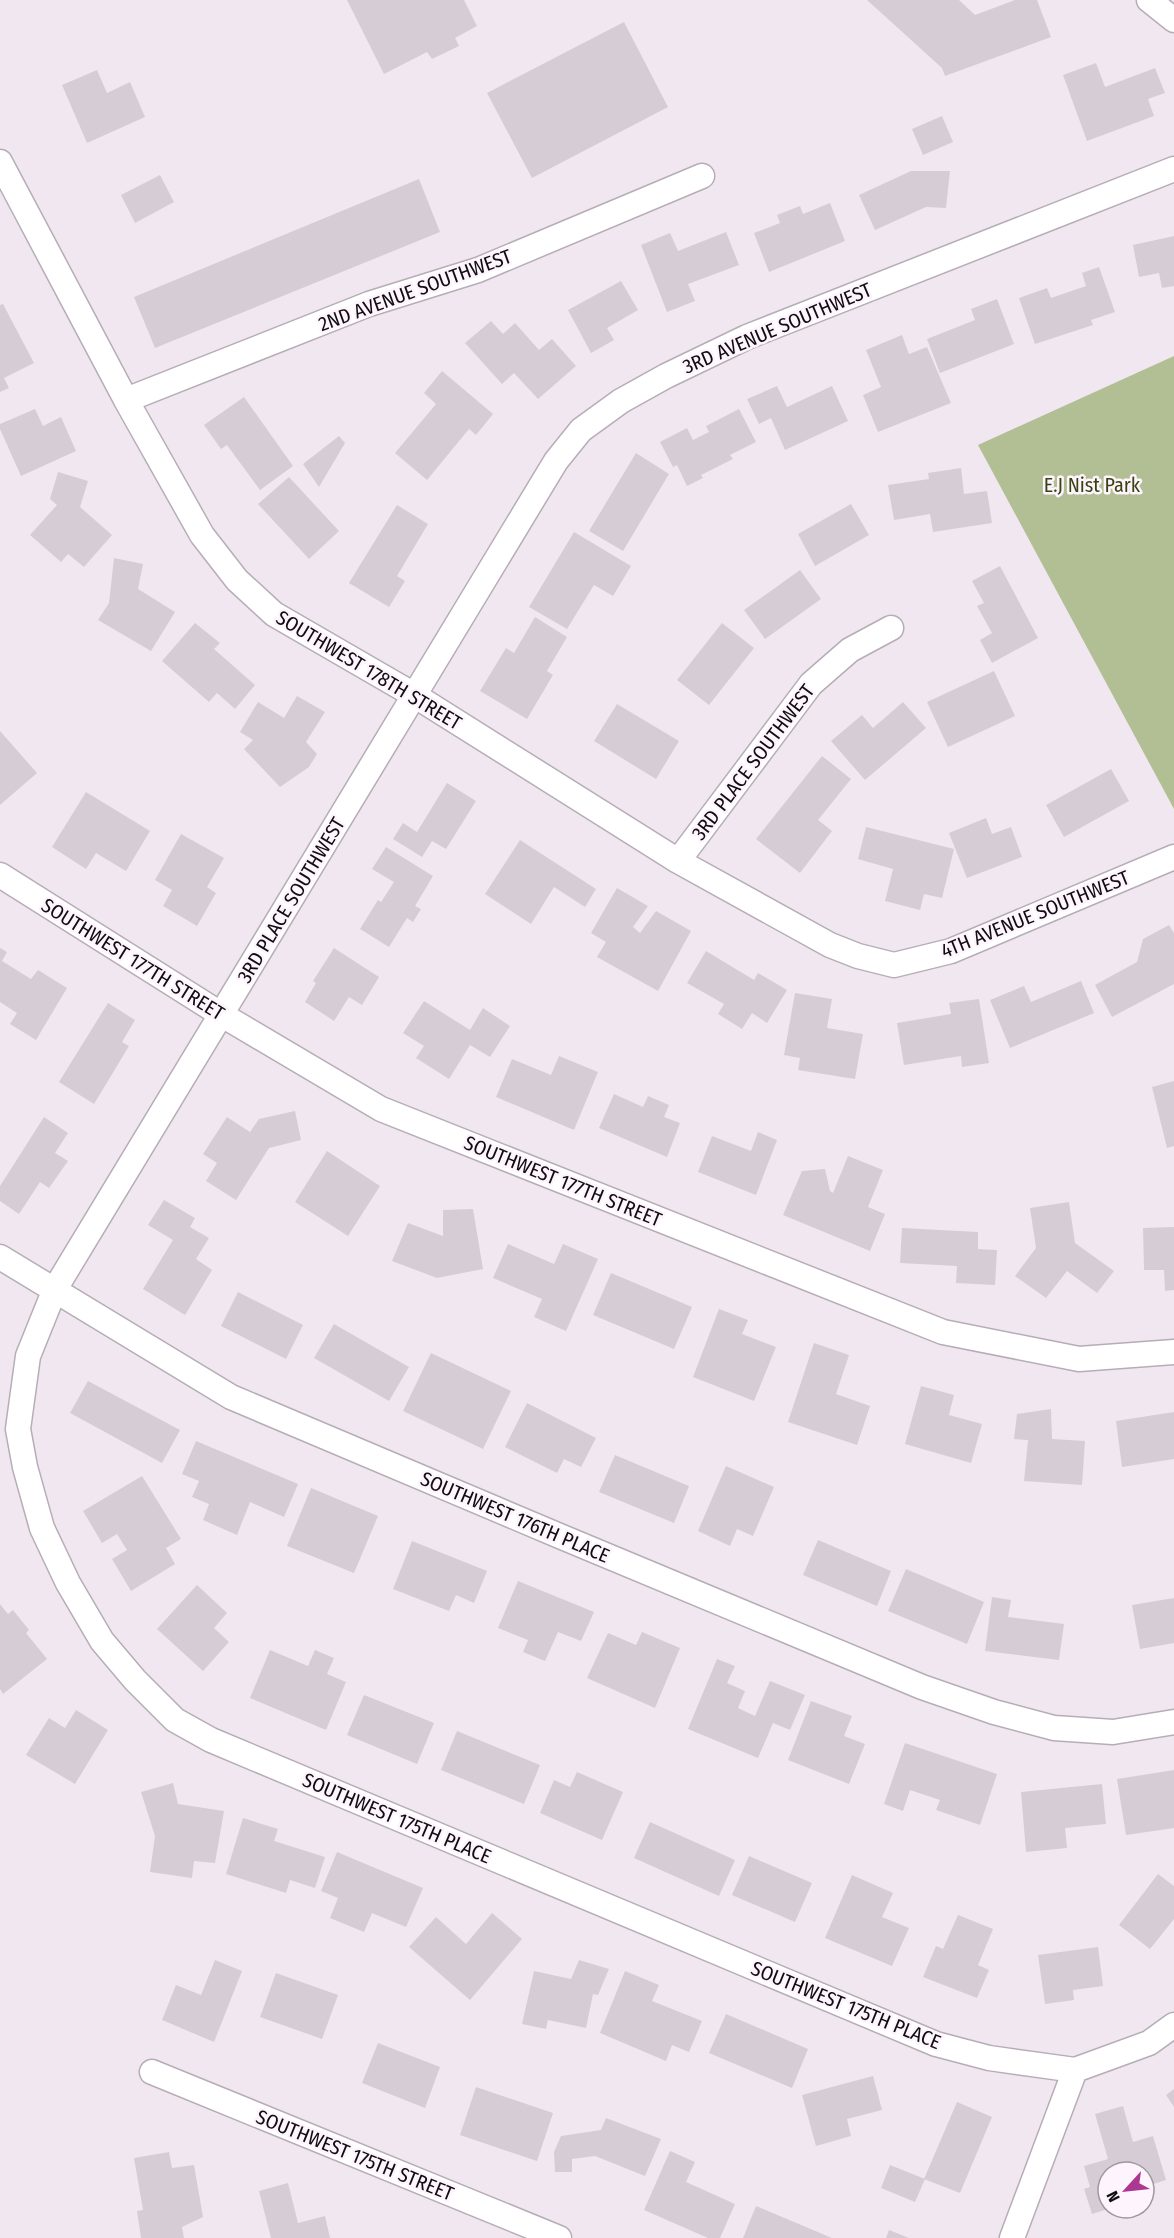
<svg xmlns="http://www.w3.org/2000/svg" width="1174" height="2238" font-family="'Fira Sans Condensed',sans-serif">
  <style>
    .green { fill: #b2bf95 }
    .building { fill: #d6ccd6 }
    .lines { fill: none; stroke-linecap: round; stroke-linejoin: round }
    .minor-casing { stroke: #b6adb6; stroke-width: 27 }
    .minor { stroke: #fff; stroke-width: 24 }
    .labels { text-anchor: middle; stroke-width: 5; stroke-linejoin: round; paint-order: stroke }
    .street-label { font-size: 20px; fill: #100d10; stroke: #fef4fe }
    .park-label { font-size: 20px; fill: #38440f; stroke: #fef4fe }
  </style>
  <rect width="100%" height="100%" fill="#f1e7f1"/>
  <!-- green -->
  <path class="green" d="M1174,356V809L978,445Z"/>
  <!-- building -->
  <path class="building" d="M347,0H464L477,26L455,38L459,46L432,59L427,52L384,74Z
    M867,0H959L975,15L1015,0H1037L1051,37L945,76L942,68Z
    M624,22L668,107L532,178L487,93Z
    M1096,63L1105,87L1155,68L1165,93L1148,99L1154,116L1087,141L1063,75Z
    M97,70L107,93L130,82L145,117L87,143L62,85Z
    M942,116L953,142L923,155L912,129Z
    M911,171H950L946,208L926,207L875,230L859,195Z
    M160,175L174,202L135,223L121,195Z
    M419,179L440,232L155,348L134,297Z
    M830,203L845,241L769,272L754,233L780,223L777,215L800,206L803,214Z
    M726,232L739,265L688,284L695,301L667,312L641,245L670,233L678,251Z
    M1174,236V286L1162,288L1159,273L1139,277L1133,245Z
    M1099,267L1115,312L1091,320L1093,325L1035,344L1019,298L1047,288L1051,298L1086,286L1082,273Z
    M621,281L638,310L607,328L614,340L591,353L568,310Z
    M997,299L1014,344L940,373L927,339L975,320L971,309Z
    M3,304L34,363L4,378L9,388L0,392V305Z
    M491,321L503,334L515,323L539,350L552,339L576,366L538,399L514,373L502,384L465,343Z
    M902,335L909,354L927,347L951,403L878,432L863,395L881,387L866,350Z
    M442,371L493,414L476,435L469,429L427,480L395,453L436,404L424,393Z
    M777,386L787,407L832,386L848,421L785,450L771,418L759,424L747,399Z
    M244,397L293,466L260,490L227,445L221,449L204,425Z
    M35,409L43,426L61,417L76,451L21,476L0,429V424Z
    M739,409L756,442L730,455L733,459L701,475L703,478L687,486L677,465L673,467L660,442L687,428L693,440L709,432L706,426Z
    M339,436L345,443L319,487L303,464Z
    M636,453L669,474L623,551L589,531Z
    M961,468L964,494L987,491L992,523L933,532L930,514L894,520L888,485L929,479L928,473Z
    M58,472L88,481L80,507L112,535L84,567L68,554L61,562L30,535L57,505L50,499Z
    M289,477L339,531L309,559L258,504Z
    M851,504L869,535L815,566L798,534Z
    M397,505L428,524L397,576L405,581L389,607L349,583Z
    M574,532L631,566L613,596L594,585L567,629L529,607Z
    M114,558L143,564L138,589L175,612L151,651L98,620L109,603Z
    M1000,566L1038,638L992,663L980,640L992,633L977,606L984,603L972,581Z
    M800,570L821,599L765,639L744,610Z
    M535,617L567,637L547,671L553,675L527,719L480,691L506,648L514,653Z
    M195,623L220,643L214,649L255,685L235,709L217,693L209,702L162,661Z
    M722,623L754,648L709,705L677,680Z
    M994,671L1015,716L948,747L927,702Z
    M297,696L325,712L306,742L317,754L309,767L280,787L244,749L253,740L240,732L258,702L284,718Z
    M903,702L926,728L865,780L831,741L862,715L873,728Z
    M617,704L679,741L656,779L594,741Z
    M0,731L37,773L0,805Z
    M822,756L851,779L818,820L832,831L800,873L756,839Z
    M1111,769L1129,801L1064,837L1046,805Z
    M447,783L476,801L446,849L432,841L422,857L393,839L403,823L417,832Z
    M86,792L150,831L126,871L96,853L86,869L52,847Z
    M986,818L992,834L1011,827L1022,857L967,878L949,833Z
    M866,827L954,849L942,898L924,894L920,910L885,901L893,869L858,859Z
    M181,834L224,858L207,887L216,893L197,926L163,906L172,890L155,880Z
    M520,840L596,889L585,907L554,887L531,924L485,894Z
    M386,847L433,876L415,906L421,909L413,922L407,918L389,947L360,929L378,900L381,902L394,882L372,869Z
    M617,888L648,906L633,927L640,933L656,911L691,931L658,991L597,957L606,942L591,933Z
    M1169,925L1174,933V984L1112,1017L1095,985L1137,962L1143,939Z
    M0,948L7,952L2,961L31,979L38,970L67,988L36,1040L10,1024L17,1013L0,1002Z
    M334,948L379,977L362,1005L349,997L334,1021L305,1002L316,983L313,981Z
    M706,951L754,980L758,973L787,990L767,1023L752,1013L742,1029L718,1014L724,1004L687,983Z
    M1081,981L1094,1013L1010,1048L990,1000L1024,986L1031,1002Z
    M795,993L832,999L827,1028L863,1034L855,1079L798,1070L800,1058L784,1055Z
    M979,999L989,1063L962,1067L961,1056L904,1065L897,1023L951,1014L949,1003Z
    M424,1001L470,1030L483,1008L510,1026L490,1057L470,1045L449,1079L416,1058L424,1046L403,1033Z
    M108,1003L135,1020L122,1042L129,1046L94,1104L59,1082Z
    M559,1056L598,1072L574,1130L496,1097L512,1059L551,1075Z
    M1174,1081V1146L1167,1148L1152,1087Z
    M614,1094L643,1107L648,1096L669,1105L664,1117L680,1123L667,1157L599,1128Z
    M295,1111L301,1140L269,1148L236,1200L206,1181L217,1163L203,1154L227,1117L250,1132L259,1119Z
    M44,1117L68,1133L55,1153L68,1161L49,1188L40,1182L19,1214L0,1201V1186Z
    M758,1132L777,1140L756,1195L698,1172L712,1136L751,1151Z
    M327,1151L380,1186L348,1236L295,1202Z
    M848,1156L883,1170L868,1207L885,1214L870,1251L783,1215L802,1171L825,1169L830,1191L833,1193Z
    M164,1200L195,1218L190,1227L209,1238L196,1259L212,1270L185,1315L143,1289L173,1240L148,1225Z
    M1069,1202L1075,1243L1114,1271L1097,1293L1067,1271L1046,1298L1015,1276L1036,1248L1030,1208Z
    M473,1209L483,1269L437,1278L392,1261L408,1223L443,1236V1210Z
    M1174,1227V1290L1165,1291L1164,1270H1144L1143,1228Z
    M902,1228L978,1232V1249L997,1250L995,1285L956,1283L957,1266L900,1263Z
    M508,1244L554,1264L563,1244L598,1259L566,1331L534,1317L542,1299L493,1278Z
    M611,1273L692,1307L674,1349L593,1315Z
    M238,1292L303,1325L286,1359L221,1326Z
    M719,1309L748,1320L742,1334L776,1347L754,1401L693,1377Z
    M334,1324L409,1367L389,1401L314,1358Z
    M814,1343L849,1355L836,1394L870,1406L857,1445L788,1422Z
    M431,1353L511,1391L483,1449L403,1411Z
    M88,1381L180,1430L162,1463L70,1413Z
    M921,1386L954,1395L949,1415L982,1424L971,1463L905,1444Z
    M527,1403L596,1438L581,1467L564,1459L557,1473L505,1447Z
    M1051,1409L1052,1439L1085,1441L1082,1485L1024,1481L1028,1440L1014,1439L1017,1414Z
    M1174,1412V1459L1122,1467L1116,1421Z
    M196,1441L298,1484L284,1517L250,1502L237,1535L203,1520L209,1504L192,1497L199,1481L182,1474Z
    M615,1455L689,1486L674,1523L599,1492Z
    M726,1466L774,1487L753,1536L737,1529L730,1546L698,1531Z
    M142,1476L181,1539L166,1548L175,1564L131,1591L112,1559L127,1550L117,1534L102,1543L83,1511Z
    M311,1488L378,1516L354,1573L287,1546Z
    M818,1540L891,1571L877,1606L803,1575Z
    M412,1541L487,1571L474,1603L456,1595L449,1611L393,1589Z
    M906,1569L984,1602L967,1644L888,1611Z
    M518,1581L594,1612L581,1641L558,1632L545,1661L523,1652L528,1640L498,1628Z
    M197,1585L227,1613L214,1628L229,1642L203,1671L157,1629Z
    M992,1597L1011,1600L1008,1617L1064,1624L1059,1660L985,1651Z
    M1174,1598V1643L1140,1649L1132,1605Z
    M0,1604L8,1614L13,1610L29,1630L26,1633L47,1659L3,1694L0,1689Z
    M642,1632L680,1648L655,1708L587,1678L608,1633L636,1645Z
    M270,1650L308,1666L315,1650L334,1658L327,1674L346,1682L326,1730L250,1698Z
    M717,1659L735,1666L727,1683L745,1691L738,1708L755,1716L770,1681L805,1695L790,1730L773,1723L758,1758L688,1729Z
    M364,1695L434,1723L417,1764L347,1735Z
    M811,1701L852,1716L844,1736L865,1744L849,1784L788,1760Z
    M76,1710L108,1730L75,1784L26,1755L49,1718L65,1728Z
    M457,1731L540,1765L524,1804L441,1770Z
    M905,1743L997,1774L980,1825L936,1810L940,1800L910,1790L903,1811L884,1804Z
    M1174,1770V1828L1126,1835L1117,1779Z
    M577,1772L623,1792L602,1840L540,1813L554,1780L570,1787Z
    M173,1783L178,1804L224,1811L215,1863L194,1861L192,1878L150,1872L155,1836L141,1792Z
    M1102,1784L1106,1824L1065,1828L1067,1848L1026,1852L1021,1792Z
    M243,1818L278,1829L274,1841L325,1857L315,1888L290,1880L286,1893L226,1874Z
    M650,1822L735,1860L719,1896L634,1858Z
    M337,1852L423,1888L406,1927L372,1913L364,1932L330,1918L338,1898L321,1891Z
    M749,1856L812,1883L795,1922L732,1895Z
    M1158,1874L1174,1886V1919L1150,1949L1119,1925Z
    M852,1875L893,1893L882,1917L909,1928L892,1966L825,1938Z
    M492,1913L522,1939L470,2000L409,1947L436,1917L466,1944Z
    M958,1915L993,1929L978,1965L989,1970L977,1998L923,1977L936,1946L943,1949Z
    M1098,1947L1103,1986L1073,1990L1074,2000L1045,2004L1038,1955Z
    M215,1960L242,1971L214,2042L162,2020L176,1985L201,1995Z
    M579,1960L609,1969L598,1995L593,1994L586,2028L548,2020L546,2029L522,2024L534,1971L571,1979Z
    M625,1971L659,1985L652,2001L702,2021L689,2052L672,2045L666,2061L600,2033Z
    M276,1973L338,1995L322,2039L260,2017Z
    M726,2014L808,2049L792,2088L709,2053Z
    M378,2043L440,2067L425,2108L362,2083Z
    M873,2076L882,2110L847,2119L851,2136L816,2146L802,2095Z
    M476,2087L553,2113L537,2161L460,2135Z
    M1174,2089V2107L1166,2095Z
    M957,2102L992,2117L960,2193L924,2179Z
    M1123,2106L1133,2142L1153,2136L1166,2180L1144,2187V2172H1108V2209L1092,2214L1084,2189L1090,2187L1084,2166L1108,2159L1095,2114Z
    M606,2118L661,2139L645,2176L595,2156L572,2159V2172H555L554,2152L561,2136L601,2130Z
    M670,2151L695,2162L686,2182L735,2204L720,2238H708L644,2210Z
    M169,2152L172,2168L194,2165L203,2217L182,2227L184,2238H141L137,2211L143,2210L134,2158Z
    M890,2165L925,2179L915,2202L881,2188Z
    M288,2183L298,2223L325,2216L330,2238H271L259,2191Z
    M756,2206L832,2238H743Z
    M889,2230L909,2238H886Z"/>
  <g class="lines">
    <defs>
      <path id="minor" d="M1149,0L1174,20
        M0,162L126,400L202,535L237,580L274,614L414,695L678,861L830,945L858,956L894,965L951,951L1174,857
        M126,400L369,304L478,270L702,176
        M678,861L811,684L850,650L891,628
        M0,875L222,1015L381,1109L943,1332L1079,1359L1174,1352
        M0,1257L231,1397L562,1537L922,1687L994,1712L1054,1728L1113,1732L1174,1722
        M1075,2070L989,2058L936,2044L211,1740L175,1720L135,1680L102,1641L68,1583L42,1528L25,1467L18,1429L28,1356L55,1289L556,461L581,430L621,401L666,376L747,337L1174,169
        M152,2072L559,2238
        M1012,2238L1075,2070L1149,2043L1174,2025"/>
    </defs>
    <!-- minor casing -->
    <use href="#minor" class="minor-casing"/>
    <!-- minor -->
    <use href="#minor" class="minor"/>
  </g>
  <g class="labels">
    <!-- street labels -->
    <g class="street-label">
      <text transform="translate(415 290) rotate(-20)" y="7">2ND AVENUE SOUTHWEST</text>
      <text transform="translate(777 328) rotate(-23)" y="7">3RD AVENUE SOUTHWEST</text>
      <text transform="translate(369 670) rotate(31)" y="7">SOUTHWEST 178TH STREET</text>
      <text transform="translate(753 762) rotate(-53)" y="7">3RD PLACE SOUTHWEST</text>
      <text transform="translate(291 900) rotate(-59)" y="7">3RD PLACE SOUTHWEST</text>
      <text transform="translate(1035 914) rotate(-22)" y="7">4TH AVENUE SOUTHWEST</text>
      <text transform="translate(133 959) rotate(32)" y="7">SOUTHWEST 177TH STREET</text>
      <text transform="translate(563 1181) rotate(22)" y="7">SOUTHWEST 177TH STREET</text>
      <text transform="translate(515 1517) rotate(23)" y="7">SOUTHWEST 176TH PLACE</text>
      <text transform="translate(397 1818) rotate(23)" y="7">SOUTHWEST 175TH PLACE</text>
      <text transform="translate(846 2005) rotate(22)" y="7">SOUTHWEST 175TH PLACE</text>
      <text transform="translate(355 2155) rotate(22)" y="7">SOUTHWEST 175TH STREET</text>
    </g>
    <!-- park labels -->
    <g class="park-label">
      <text x="1092" y="492">E.J Nist Park</text>
    </g>
  </g>
  <!-- north arrow -->
  <g transform="translate(1126 2190) rotate(243)"><circle r="28" fill="#fef4fe" stroke="#9f989f" stroke-width="1.5"/>
  <path d="M0-4.5L10 22L0 15L-10 22Z" fill="#ac3790"/>
  <text y="-9" font-size="16" font-weight="bold" text-anchor="middle" fill="#100d10">N</text>
  </g>
</svg>
